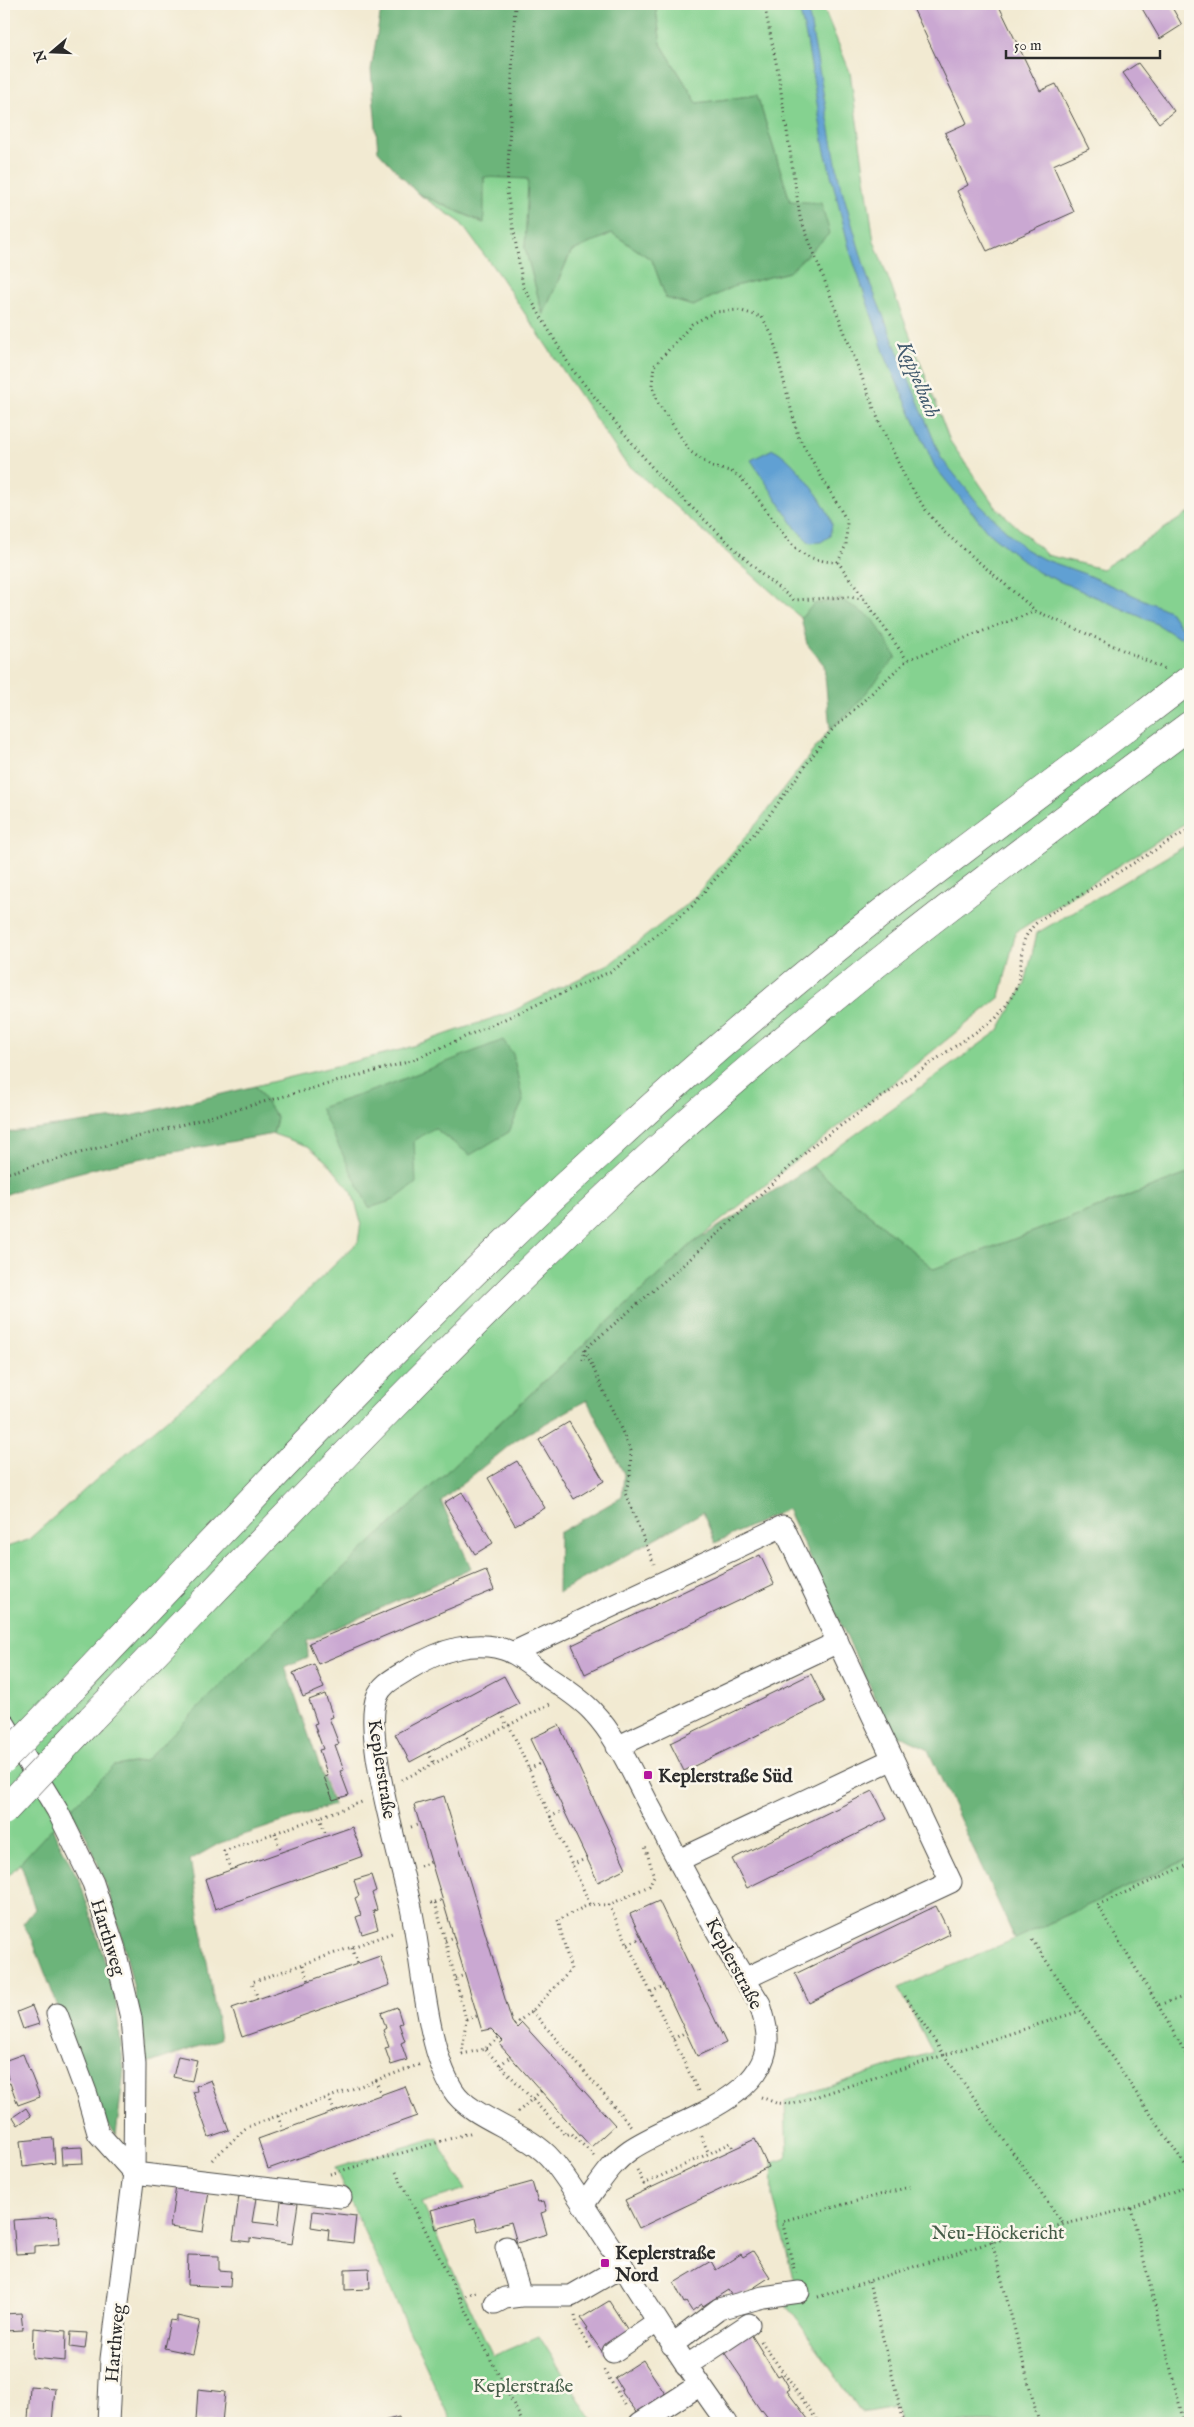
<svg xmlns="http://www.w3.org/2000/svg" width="1194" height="2427" font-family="'IM FELL English',serif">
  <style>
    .green { fill: #85d290; stroke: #587e5e }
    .forest { fill: #6cb47a; stroke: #4c7052 }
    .water { fill: #61a0d3; stroke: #46667f }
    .building { fill: #caa8d2 }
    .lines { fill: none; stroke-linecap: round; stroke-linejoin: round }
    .minor-casing { stroke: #494844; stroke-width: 23 }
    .highway-casing { stroke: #494844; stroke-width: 29 }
    .path { stroke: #494844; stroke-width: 3; stroke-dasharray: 1 4; stroke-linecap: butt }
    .minor { stroke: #fff; stroke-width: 21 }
    .highway { stroke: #fff; stroke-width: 28 }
    .highway-bridge-casing { stroke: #494844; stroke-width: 29; stroke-linecap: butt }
    .highway-bridge { stroke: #fff; stroke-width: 28 }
    .poi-dot { fill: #b5179e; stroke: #fbf7ec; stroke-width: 2 }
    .labels { text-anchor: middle; stroke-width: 5; stroke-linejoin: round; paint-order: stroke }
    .street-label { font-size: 19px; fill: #2b2b2b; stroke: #fbf7ec }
    .poi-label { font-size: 19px; font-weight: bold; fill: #2b2b2b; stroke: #fbf7ec; text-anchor: start }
    .park-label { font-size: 19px; fill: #465d49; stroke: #fbf7ec }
    .water-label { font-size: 20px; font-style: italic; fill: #415a6e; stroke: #fbf7ec }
  </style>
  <rect width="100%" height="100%" fill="#fbf7ec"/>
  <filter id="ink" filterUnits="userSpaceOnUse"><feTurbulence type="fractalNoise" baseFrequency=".02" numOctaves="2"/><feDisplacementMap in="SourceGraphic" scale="10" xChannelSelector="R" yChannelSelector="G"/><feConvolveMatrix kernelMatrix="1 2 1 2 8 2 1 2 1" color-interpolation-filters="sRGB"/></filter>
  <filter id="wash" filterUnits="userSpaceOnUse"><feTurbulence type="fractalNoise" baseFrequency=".0096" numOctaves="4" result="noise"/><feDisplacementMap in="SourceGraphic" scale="20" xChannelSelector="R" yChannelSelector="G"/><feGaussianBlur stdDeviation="1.12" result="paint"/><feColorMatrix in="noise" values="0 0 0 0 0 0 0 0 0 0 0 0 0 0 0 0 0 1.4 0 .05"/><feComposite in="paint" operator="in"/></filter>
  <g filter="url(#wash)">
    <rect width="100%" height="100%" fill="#f2ead2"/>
    <!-- green -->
    <path class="green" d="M655,4H822L850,72L874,241L950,441L995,506L1047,555L1102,569L1190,512V820L1016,932L1000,997L693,1243L267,1639L145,1761L114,1766L4,1880V1548L28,1540L124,1455L228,1368L358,1242L361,1222L352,1192L328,1163L308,1146L273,1134L277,1118L255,1086L404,1049L513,1011L611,963L692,900L758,822L830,729L851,711L814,604L801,618L624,461L499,275L460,222L417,193L483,223L484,176L529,179L525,248L543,315L571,252L612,233L652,260L666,298L693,306L735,286L789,272L790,201L757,95L697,103L661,44Z
      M1190,843V1173L934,1269L812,1166L998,1031L1025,984L1037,933Z
      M1190,1858V2423H899L895,2407L861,2413L787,2305L798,2299L773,2197L772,2163L787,2158L785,2101L933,2052L899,1988L1015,1939Z
      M438,2137L443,2151L466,2189L421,2203L493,2356L539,2336L594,2423H452L335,2168Z"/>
    <!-- forest -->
    <path class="forest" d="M382,4H655L661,44L697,103L757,95L790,201L821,203L830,233L789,272L735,286L693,306L666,298L652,260L612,233L571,252L543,315L525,248L528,179L484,177V223L417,193L378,151L371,70Z
      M841,599L874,620L896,657L851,711L830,729L824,665L807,644L801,618L814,604Z
      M503,1040L513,1054L523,1101L509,1132L470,1155L434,1128L414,1141L416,1183L394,1200L369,1208L320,1108L380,1088Z
      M255,1086L277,1118L273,1134C183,1151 90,1164 4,1195V1133L131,1116Z
      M812,1166L934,1269L1190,1173V1858L1015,1939L927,1748L891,1732L787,1509L715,1543L703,1512L558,1593L559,1533L622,1497L624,1474L587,1400L516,1440L441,1501L471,1568L307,1641L308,1657L285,1667L333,1805L220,1843L190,1860L220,2039L147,2064C136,1990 120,1915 91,1847C86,1834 77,1822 70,1810L114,1766L145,1761L267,1639L693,1243Z
      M52,1828L80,1882L115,1994L124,2071L116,2135L97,2109L32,1939L23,1924L35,1909L22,1867L19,1864Z"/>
    <!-- water -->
    <path class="water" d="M798,4H807L839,179L867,276L941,458L977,502L1025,549L1043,559L1085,574L1169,611L1180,626L1189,631L1179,638L1157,624L1036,571L988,532L935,467L886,358L850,251L824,147L807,41Z
      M773,449C791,456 828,504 832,524C832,527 830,533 830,536L821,542L810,543L797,530L751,460Z"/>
    <g id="blocks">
      <!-- building -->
      <path class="building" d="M911,4H998L1040,91L1056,84L1089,149L1053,165L1074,212L987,251L957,191L968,185L945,133L967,123Z
        M1142,4H1170L1182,25L1160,39L1140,5Z
        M1138,63L1174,111L1159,123L1123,73Z
        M569,1422L604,1481L574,1499L539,1440Z
        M517,1461L545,1508L515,1525L488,1478Z
        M462,1492L493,1543L475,1554L444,1503Z
        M760,1555L774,1584L585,1674L572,1645Z
        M486,1570L494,1590L318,1664L309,1643Z
        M314,1664L324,1688L303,1697L293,1673Z
        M811,1674L825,1702L684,1771L670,1743Z
        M504,1676L519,1704L410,1762L395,1734Z
        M325,1694L333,1717L329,1718L339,1744L335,1745L344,1770L340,1771L349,1795L333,1800L324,1777L328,1776L319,1750L323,1749L314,1724L317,1723L309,1700Z
        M559,1725L626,1868L598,1882L530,1739Z
        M873,1791L887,1819L747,1888L732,1859Z
        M444,1796L512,2022L517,2028L522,2023L615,2125L591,2147L499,2044L503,2041L491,2029L482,2031L414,1805Z
        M352,1827L363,1856L215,1909L205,1879Z
        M371,1875L376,1891L372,1893L377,1910L373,1911L378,1929L362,1934L356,1917L361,1915L355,1898L359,1896L354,1880Z
        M659,1901L726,2043L697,2056L630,1914Z
        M936,1906L950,1934L809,2003L795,1974Z
        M380,1956L390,1985L242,2037L232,2008Z
        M32,2006L39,2024L23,2029L17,2012Z
        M397,2007L402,2023L399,2024L405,2041L401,2043L407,2060L391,2065L385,2048L389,2047L383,2030L386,2028L381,2013Z
        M23,2054L40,2097L18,2105L10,2083L4,2085V2081L8,2079L4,2061Z
        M178,2056L197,2060L192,2081L173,2077Z
        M211,2080L229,2130L209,2137L193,2092L197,2091L196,2086Z
        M405,2086L417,2116L268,2169L258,2139Z
        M26,2108L31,2116L18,2125L13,2117Z
        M53,2138L55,2163L23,2167L20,2141Z
        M755,2139L768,2167L639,2228L625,2200Z
        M82,2147L83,2163L62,2164L61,2148Z
        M532,2182L538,2202L544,2201L547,2211L541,2213L547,2234L517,2243L511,2222L478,2231L475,2218L436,2229L431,2210Z
        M176,2186L209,2191L203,2232L170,2227Z
        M239,2196L256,2198L252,2222L278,2225L281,2201L298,2203L292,2244L250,2238V2242L233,2240Z
        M313,2211L356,2216L353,2243L328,2240L329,2230L311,2227Z
        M57,2217L59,2244L35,2246V2253L16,2254L13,2220Z
        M753,2251L770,2277L744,2294L733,2298L728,2290L703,2306L702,2304L692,2311L686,2302L684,2303L674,2283L711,2261L716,2270L741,2254L743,2257Z
        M188,2255L219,2256V2270L231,2271L230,2287L187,2285Z
        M369,2268L370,2289L345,2290V2269Z
        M609,2301L631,2335L603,2353L586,2329L588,2328L581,2318Z
        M21,2313L23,2330L4,2331V2314Z
        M177,2316L200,2321L193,2354L164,2348L170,2320L177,2321Z
        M33,2328L66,2331L65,2361L32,2358Z
        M749,2331L777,2376L781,2374L790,2389L787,2391L811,2423H772L762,2410L761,2411L748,2392L745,2383L722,2349Z
        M71,2332L87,2333L85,2349L70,2347Z
        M643,2360L667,2397L639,2415L620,2390L622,2389L615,2378Z
        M30,2386L55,2388L52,2423L28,2421Z
        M198,2389L225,2392L222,2423L196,2421Z
        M399,2417L400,2423H375Z"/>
    </g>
  </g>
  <g filter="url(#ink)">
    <use href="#blocks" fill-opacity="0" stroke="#494844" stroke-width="1"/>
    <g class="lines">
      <defs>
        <path id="minor" d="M512,1653L783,1526L951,1882L744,1979
          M4,1723L57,1810L93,1883L114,1946L131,2018L135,2065L134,2173L111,2359L108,2423
          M617,1747L838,1642
          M679,1860L893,1759
          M57,2014L87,2095L98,2133L134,2173L341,2197
          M583,2205C598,2186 610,2164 630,2150C672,2121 764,2102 767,2041C768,2028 763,2016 760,2004C720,1941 686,1875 651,1809C634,1777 618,1738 592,1711C579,1697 562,1687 546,1676C535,1668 523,1658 511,1652C477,1637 438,1651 409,1669C397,1677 382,1683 377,1697C362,1733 402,1865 411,1908C422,1959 426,2047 453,2090C471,2119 528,2131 552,2160C574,2187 592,2220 612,2249C649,2308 686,2367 727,2423
          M506,2247L521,2296H571L623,2266
          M495,2303L505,2298L521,2296
          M672,2345L719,2309L763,2297L799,2292
          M613,2352L657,2322
          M686,2366L749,2324
          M640,2423L699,2385"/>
        <path id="highway" d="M72,1689C247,1506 418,1318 606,1148C698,1064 792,982 890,906C975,840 1061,777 1147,712
          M91,1719C262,1542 430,1362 610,1193C790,1023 991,873 1190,725"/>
      </defs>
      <!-- minor casing -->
      <use href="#minor" class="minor-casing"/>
      <!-- highway casing -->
      <use href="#highway" class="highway-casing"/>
      <!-- path -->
      <path class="path" d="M515,4L507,192L523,286L571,368L659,476L761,574L794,600L848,597L863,599
        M764,4L778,72L800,217L880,424L906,479L925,509L944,532L1036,611L1165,669
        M838,562C796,562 788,539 766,510C758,498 748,487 739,476L730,471L712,467L691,452L658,403L652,385L654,366L692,324L715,312L738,310L762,317L772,335L798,436L847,521L846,545L838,562L907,660
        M4,1174L411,1061L614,970L692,906L765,821L830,732L907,660L1036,611
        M585,1350L631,1451L630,1477L625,1493L654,1564
        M583,1360L585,1349L690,1259L817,1142L996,1018C1005,1007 1014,996 1018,982C1025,954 1015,940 1041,919L1190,829
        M501,1713L507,1726
        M509,1725L590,1904
        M464,1733L471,1745
        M428,1752L434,1763
        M529,1769L541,1763
        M402,1780L552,1703
        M320,1817L326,1836
        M550,1817L564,1810
        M411,1827L420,1824
        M275,1833L282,1852
        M1190,1864L1097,1905L1158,2005L1190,1995
        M572,1865L587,1858
        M420,1866L431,1862
        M231,1870L224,1851L365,1801
        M435,1902L442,1900
        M431,1903L435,1902L466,2019L462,2054
        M609,1905L699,2093
        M445,1940L454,1937
        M1032,1940L1190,2172
        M628,1944L641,1938
        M352,1948L358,1964
        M303,1965L309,1981
        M456,1978L465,1975
        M651,1992L664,1986
        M905,1996L944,2055L1064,2225
        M258,1999L252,1982L395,1932
        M1158,2005L1190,2061
        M532,2011L631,2126
        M466,2019L477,2016
        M514,2025L532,2011L571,1970L558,1920L590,1904L609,1905L649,1886L654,1876L645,1846
        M673,2039L686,2032
        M485,2049L566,2135L571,2133L595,2157
        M462,2054L485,2049L499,2037
        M500,2065L510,2057
        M376,2080L381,2095
        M329,2097L334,2111
        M761,2097L776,2103L793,2104L1080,2011
        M518,2112L541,2091
        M278,2116L283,2130
        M701,2136L709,2154
        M212,2160L247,2127L421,2064
        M637,2170L644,2184L731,2143L733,2149
        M396,2172L523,2423
        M330,2174L473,2132
        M1131,2208L1184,2423
        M992,2242L1039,2423
        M795,2273L782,2221L913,2186
        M869,2282L904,2423
        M818,2297L992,2242L1131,2208L1190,2185
        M461,2298L478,2290
        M575,2316L578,2329L592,2350
        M761,2341L819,2423
        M604,2370L627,2408"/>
      <!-- minor -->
      <use href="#minor" class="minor"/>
      <!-- highway -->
      <use href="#highway" class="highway"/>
      <defs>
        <path id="highway-bridge" d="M1147,712L1190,679
          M4,1759L72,1689
          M4,1811L91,1719"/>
      </defs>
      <!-- highway-bridge casing -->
      <use href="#highway-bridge" class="highway-bridge-casing"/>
      <!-- highway-bridge -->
      <use href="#highway-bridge" class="highway-bridge"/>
    </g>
  </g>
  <!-- markers -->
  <g class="poi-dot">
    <rect x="643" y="1770" width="10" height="10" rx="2.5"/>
    <rect x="600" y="2258" width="10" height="10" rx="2.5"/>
  </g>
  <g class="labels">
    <!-- street labels -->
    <g class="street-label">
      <text transform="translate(383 1769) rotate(81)" y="7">Keplerstraße</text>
      <text transform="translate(109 1937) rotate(73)" y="7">Harthweg</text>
      <text transform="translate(735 1963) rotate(62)" y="7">Keplerstraße</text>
      <text transform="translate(114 2343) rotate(-85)" y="7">Harthweg</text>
    </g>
    <!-- poi labels -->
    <g class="poi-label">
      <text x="658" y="1782">Keplerstraße Süd</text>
      <text x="615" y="2259">Keplerstraße<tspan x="615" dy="22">Nord</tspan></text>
    </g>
    <!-- park labels -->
    <g class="park-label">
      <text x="998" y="2239">Neu-Höckericht</text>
      <text x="523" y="2392">Keplerstraße</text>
    </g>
    <!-- water labels -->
    <g class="water-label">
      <text transform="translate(919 379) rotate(68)" y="7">Kappelbach</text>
    </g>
  </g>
  <!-- margin -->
  <rect width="1194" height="2427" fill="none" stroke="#fbf7ec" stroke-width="20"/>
  <!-- north arrow -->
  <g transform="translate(52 52) rotate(251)" stroke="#fbf7ec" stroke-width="4" paint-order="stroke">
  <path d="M0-4L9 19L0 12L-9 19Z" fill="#2b2b2b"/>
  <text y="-8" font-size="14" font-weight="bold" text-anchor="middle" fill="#2b2b2b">N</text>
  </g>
  <!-- scale -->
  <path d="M1006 50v8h154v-8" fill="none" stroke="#2b2b2b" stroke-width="2.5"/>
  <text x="1014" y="50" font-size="15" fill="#2b2b2b" stroke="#fbf7ec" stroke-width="4" paint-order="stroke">50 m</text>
</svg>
